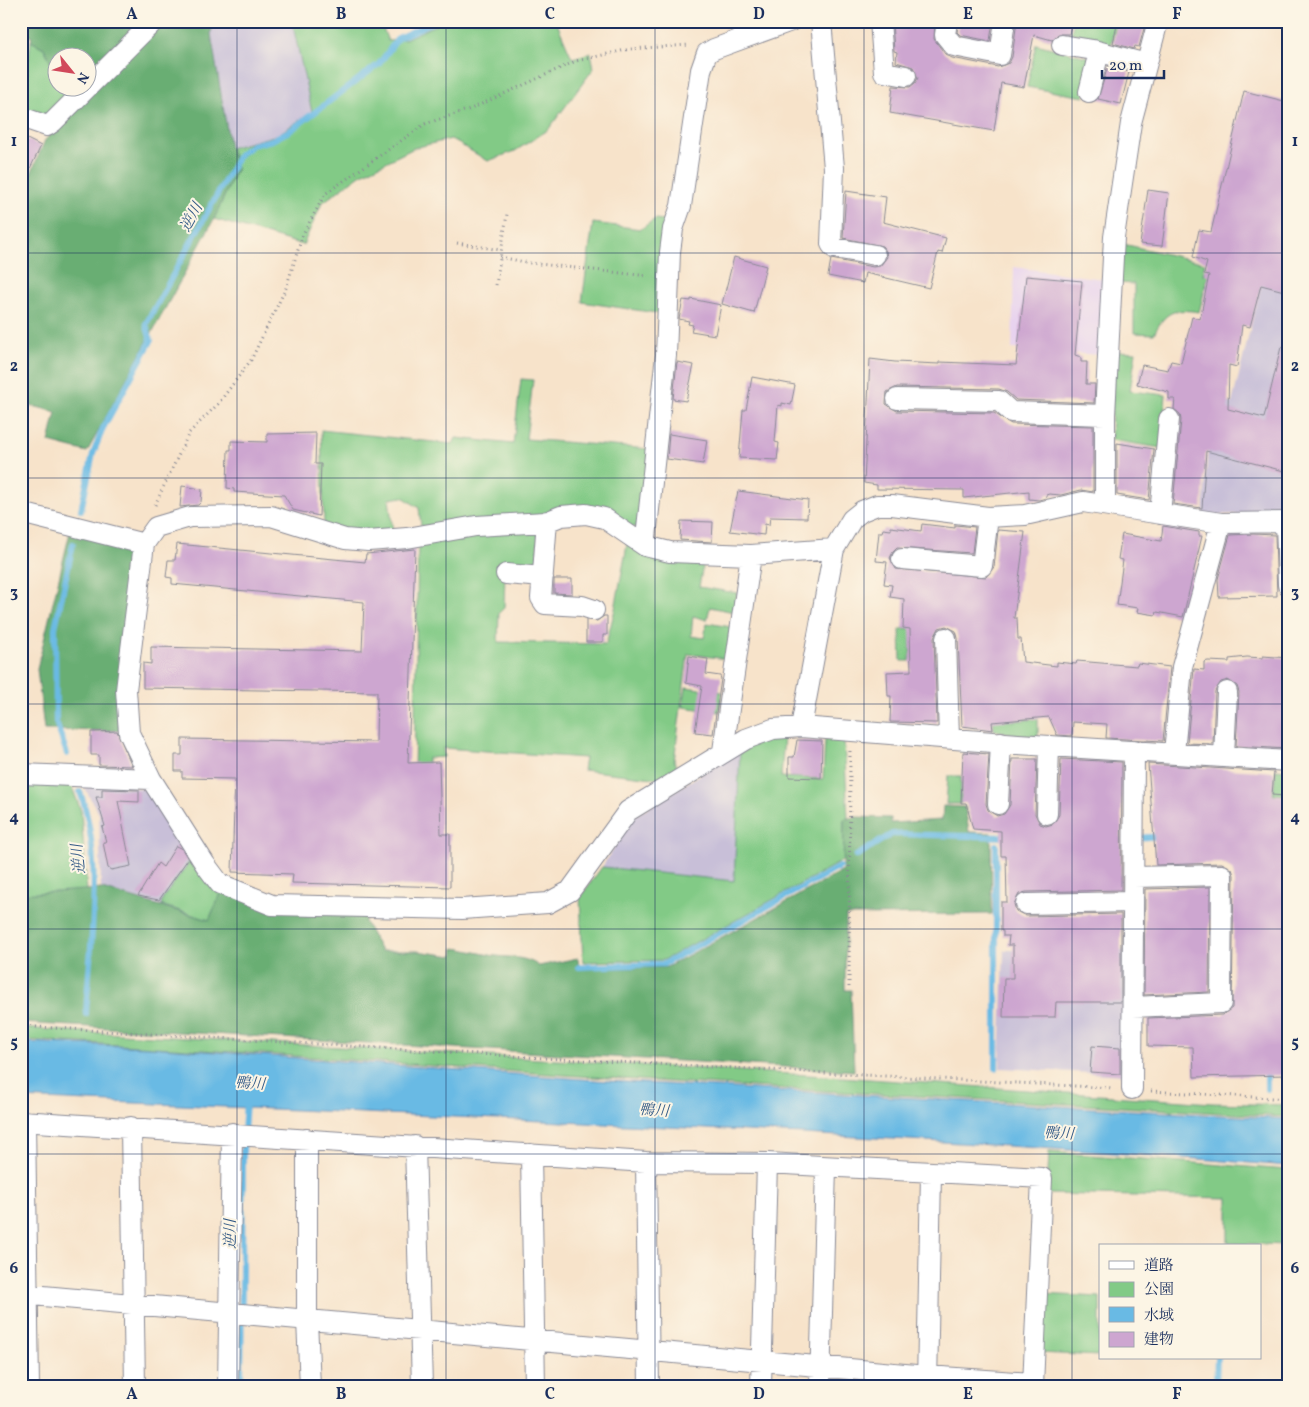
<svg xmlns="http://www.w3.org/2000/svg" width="1309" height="1407" font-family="Vollkorn,'Noto Serif JP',serif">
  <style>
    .built { fill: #e7d2ef }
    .industrial { fill: #c8bfd8 }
    .green { fill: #82ca86; stroke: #4e7c72 }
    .forest { fill: #69ae73; stroke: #426e68 }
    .water { fill: #69bae4; stroke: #4274a1 }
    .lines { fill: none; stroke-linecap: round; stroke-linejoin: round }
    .stream { stroke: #69bae4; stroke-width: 6 }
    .building { fill: #cda6d0 }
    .minor-casing { stroke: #898994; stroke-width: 22 }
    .path { stroke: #898994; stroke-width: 3; stroke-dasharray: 1 4; stroke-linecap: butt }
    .minor { stroke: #fff; stroke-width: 20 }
    .grid { fill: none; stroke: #1b2f5e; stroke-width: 1; stroke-opacity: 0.55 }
    .labels { text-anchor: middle; stroke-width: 4; stroke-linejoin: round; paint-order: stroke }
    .water-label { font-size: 15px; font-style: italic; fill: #325986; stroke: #fcf5e5 }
    .neatline { fill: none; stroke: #1b2f5e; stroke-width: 2 }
    .grid-label { font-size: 16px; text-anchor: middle; font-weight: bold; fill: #1b2f5e }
  </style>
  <rect width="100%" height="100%" fill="#fcf5e5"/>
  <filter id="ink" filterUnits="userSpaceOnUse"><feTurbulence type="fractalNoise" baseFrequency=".02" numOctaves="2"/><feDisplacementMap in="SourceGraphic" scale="10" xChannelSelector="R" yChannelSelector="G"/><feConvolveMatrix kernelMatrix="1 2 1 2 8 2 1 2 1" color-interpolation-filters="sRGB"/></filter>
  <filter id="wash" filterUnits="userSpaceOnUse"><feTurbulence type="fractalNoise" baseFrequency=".0096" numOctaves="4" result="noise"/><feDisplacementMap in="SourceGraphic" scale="20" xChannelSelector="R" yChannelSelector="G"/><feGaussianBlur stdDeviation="1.12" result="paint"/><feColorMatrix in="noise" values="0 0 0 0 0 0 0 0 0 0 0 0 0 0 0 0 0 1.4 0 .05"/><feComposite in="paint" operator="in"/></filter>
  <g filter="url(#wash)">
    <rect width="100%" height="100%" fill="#f7e3ca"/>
    <!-- built -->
    <path class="built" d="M1014,267L1103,279L1100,355L1012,349Z"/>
    <!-- industrial -->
    <path class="industrial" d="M213,21H292L312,112L277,135L230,148L211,34Z
      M1288,176V513L1203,515L1211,401L1232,403Z
      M740,750L734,881L602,867L633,817Z
      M82,783L147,789L186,851L190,861L163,898L161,905L101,889L99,814Z
      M1004,950H1124L1125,1075L1000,1068Z"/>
    <!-- green -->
    <path class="green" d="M292,21H380L388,41L405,39L444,21H556L572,58L591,53L594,68L548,130L515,151L488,161L451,139L414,148L360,175L322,203L303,245L214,219L237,168L230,148L277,135L312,112Z
      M1074,21H1117L1110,48L1080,39V35L1071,33Z
      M31,41L44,48L51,62L57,65L58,88H79L50,116L21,109V88H25Z
      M1036,44L1091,58L1084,97L1027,87Z
      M655,219L671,221L663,314L582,302L593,223L641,229Z
      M1119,243L1205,263L1203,274L1208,276L1199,312C1175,308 1165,311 1154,334L1134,333V284L1117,283Z
      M1113,351L1136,352L1130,391L1166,395L1161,448L1111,440Z
      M521,379L533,380L526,439L650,449L641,528L548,515L421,526L419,508L403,497L389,499L393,532L367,534L324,526L321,430L453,444L456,438L513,444Z
      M538,529L537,573L505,572L504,608L499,613L498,642L606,644L615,609L628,540L704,559L699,587L737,593L734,612L710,607L707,620L693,616L691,636L704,638L707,623L731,627L727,659L688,654L674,761L677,766L662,779L583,770L585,758L443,748L444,757L428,758V834H413L418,541Z
      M900,629H911L910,661H901Z
      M991,670L1008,694L1010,721L1038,719V736H1025L994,730Z
      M686,687L722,692L719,712L683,707Z
      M784,737L781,777L823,779L825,739L844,740L848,819L844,820V860L664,960L583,962L580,897L602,867L734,881L740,750L770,738Z
      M1276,769L1288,770V797L1287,795L1273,794Z
      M948,776H961V804H946Z
      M21,780L70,782L81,811L87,891L21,894Z
      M190,861L210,886L222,891L209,920L161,905L163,898Z
      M21,1028L841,1077L1212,1103L1288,1105V1117C1071,1103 855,1094 638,1080C433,1067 227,1049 21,1040Z
      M1049,1152L1288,1170V1245L1228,1243V1198L1047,1194Z
      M1042,1294L1100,1297V1356L1039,1353Z"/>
    <!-- forest -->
    <path class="forest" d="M21,21H213L211,34L230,148L237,168L214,219L87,452L49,442L56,412L21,403V197L45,140L95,88L88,81V58H58L57,65L51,62L44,48L31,41L32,36L21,33Z
      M70,532L137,548L119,731L44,730L37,669Z
      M943,806L965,807L969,832L991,833L992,914L846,915L845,990H851L854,1071L21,1023V894L102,889L209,920L222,891L366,913L365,922L381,951H417L453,956L454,948C465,949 474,952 485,954C505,959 522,954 539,966L578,958L579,969L667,967L843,871L844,819L856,817L891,818V823L942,820Z"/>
    <!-- water -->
    <path class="water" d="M21,1042L148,1047L609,1081L1288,1119V1166C866,1132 443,1117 21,1098Z"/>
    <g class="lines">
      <!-- stream -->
      <path class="stream" d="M81,510L93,454L103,428L151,341L146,324L239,155L252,145L272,140L291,130L379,64L398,38L435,21
        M67,754L56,722L55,628L73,544
        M80,792C104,857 90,945 86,1014
        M1135,838L1162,836
        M996,845V1068
        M856,856L892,834L1007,837
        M579,967L664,964L839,867
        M1267,1089V1067
        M241,1386L243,1151L246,1100
        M1216,1386L1217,1358"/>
    </g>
    <g id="blocks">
      <!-- building -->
      <path class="building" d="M892,21H935L934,39L945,54L952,58L998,67L1009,63L1012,57L1017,21H1072L1069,34H1058L1052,40L1034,35L1024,87L1001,83L994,131L890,113L893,86L910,87L915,83L918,78L913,67L896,62L897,52L894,51Z
        M959,21H993L990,41L960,35L957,32Z
        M1118,21H1146L1139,47L1135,46L1134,49L1113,43Z
        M1108,66L1129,72L1121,104L1098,99Z
        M1244,91L1288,102V292L1261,285L1250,327L1242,325L1237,367L1229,365L1228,409L1264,418L1281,347L1288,348V472L1206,451L1202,508L1173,504L1181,420L1180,414L1174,409L1175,399H1169V392L1137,384L1142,365L1168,370L1171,361L1181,363L1192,317L1200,319L1209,275L1204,274L1207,262L1193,257L1199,230L1211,232Z
        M21,136L41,146L21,187Z
        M1148,190L1169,193L1162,246L1140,244Z
        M846,191L886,197L883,222L946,238L942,253L938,252L929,288L865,273L863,283L828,276L831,259L873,267L880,266L887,257L886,251L882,246L843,238Z
        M734,257L766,266L754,313L722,304Z
        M1026,276L1082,281L1075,355L1081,357V362H1087L1086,384H1095L1094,403L1016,400L1007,392L999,389L897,387L887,392L886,404L897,411L994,413L1011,424L1093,426V492L1081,490L1061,495L1049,494L1046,495V498L1039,500L1029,499V491L964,498V490L877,489V485L864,483L870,359L895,362L939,364V362L1016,365Z
        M691,299L721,305L715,335L691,331L693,325L688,324L689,321L679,319L683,300L691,301Z
        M677,362L694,365L686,401L673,399Z
        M752,377L795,385L791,405L782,403V406L778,405L775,442L779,443L777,460L739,458L743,410H746Z
        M316,433L315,464H321L319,516L293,510L284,495L234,492V489L227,488L228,450H231V441L267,442V434Z
        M669,434L707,440L703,464L667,459Z
        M1117,443L1154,449L1149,500L1117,495Z
        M182,486L202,489L201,502L198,505L180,507Z
        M738,491L808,500L807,518L770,517L769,525L765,524L764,535L730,531Z
        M681,521L713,522L712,542L680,540Z
        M922,524L955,528V525L975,527L972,553L897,548L893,552L890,558L896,569L986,577L994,567L998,530L1025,532L1014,618H1017L1018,639H1021L1023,662L1057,666V662L1076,664L1077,661L1137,666L1138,663L1170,667L1163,741L1106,738L1107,724L1073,722L1072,736L1057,735L1049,717L992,722L993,730L962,726L958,638L956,631L946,626L939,628L934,638L937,723L890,722L891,696H888L887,672L911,671L910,629L903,628L904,599L890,597L892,585L884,584L887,562L876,561L879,532H882L883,529L891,530V527L921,531Z
        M1163,526L1199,532V536H1202L1183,617L1157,612L1156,615L1137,612L1138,608L1117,605L1123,560L1118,559L1122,534L1161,541Z
        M1253,534L1275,535L1277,596L1219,597L1218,579L1230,535Z
        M177,544L365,562L366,554L415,549L408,763L439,762L441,834H450V887L292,883L293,874L232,872L235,779L182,778V771H175V755H182V739L376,742L377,692L143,688V663L151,664V647L362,651L364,602L172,584V578L166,577L168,560H175Z
        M554,579H572V594L554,593Z
        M604,616H607V635H603V642H586V620L597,621Z
        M689,656L708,659L706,674L720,676L721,679L713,734L695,732L702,686L686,683Z
        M1263,656L1288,658V749L1236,746L1239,692L1237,686L1228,680L1221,682L1215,691L1213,744L1187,743L1194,669L1204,670V662L1208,661L1229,662V659L1247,657L1263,658Z
        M117,731L132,766L99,765V755H91V732Z
        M797,740L822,741L821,778L789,777V757H794Z
        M963,752L989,754L986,804L988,810L997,816L1004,814L1010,805L1012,759H1037L1035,814L1040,824L1046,826L1053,824L1059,815L1061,759L1122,762L1121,890L1026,892L1019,894L1014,904L1016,911L1026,916L1121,914V1002H1056L1055,1017H1003L1004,978H1013V945H1008L1009,936H1003V931H1001V902H1007L1006,856H1001V831L973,829L966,803H961Z
        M1148,764L1274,772L1272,795L1286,796L1288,798V1075L1194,1077L1193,1047L1148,1046V1018L1222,1015L1232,1008L1234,875L1232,869L1222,863L1156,865Z
        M102,789L139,790V802L118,801L131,866L111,870L108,868L103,842H106L102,827L105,826L96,797H102Z
        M176,846L182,849L188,859L159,900L138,896L158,863L163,867Z
        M1210,887L1209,992L1144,995L1145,889Z
        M1092,1046L1120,1048V1074L1090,1072Z"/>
    </g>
  </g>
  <g filter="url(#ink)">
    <use href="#blocks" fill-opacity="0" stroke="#898994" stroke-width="1"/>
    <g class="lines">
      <defs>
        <path id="minor" d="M821,21L834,168L831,244L834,248L875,255
          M880,21L884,72L906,76
          M947,21L945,35L954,46L1000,55L1005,21
          M1062,45L1093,50L1146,64
          M1089,92L1099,52
          M21,117L47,126L53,122L154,21
          M897,399L999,401L1011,412L1105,415
          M1105,505V415L1114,237L1131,123L1158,21
          M21,513L144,544
          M1160,514L1169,419
          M547,521L541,598L545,604L582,606L594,610
          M1286,522L1288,585
          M645,546L666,355L670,252L673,229L681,206L701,70L707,53L714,49L791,21
          M834,549L751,555L670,552L645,546L604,518L586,514L561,516L546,522L476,526L407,538L368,541L345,539L271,516L190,517L156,527L144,544L126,690L129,733L151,779L205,864L220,884L272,905L462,909L548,903L570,891L628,811L746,739L773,729L801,727L1018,744L1288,761
          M902,559L982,566L988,517
          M506,574L543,577
          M946,638L949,738
          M801,727L834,549L852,519L862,511L877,505H892L988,517L1025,515L1083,502L1221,523L1288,522
          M723,751L751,555
          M1174,753L1182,667L1221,523
          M1224,756L1227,692
          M21,774L151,779
          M998,804L1001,742
          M1047,814L1049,746
          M1026,904L1133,902
          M1133,1007L1221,1003L1222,875L1134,877
          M1132,1089L1134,750
          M21,1121L646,1162L767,1163L1042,1178L1033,1386
          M25,1121L29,1386
          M131,1127L135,1386
          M307,1139V1321L310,1386
          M415,1146L422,1386
          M531,1154L535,1386
          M646,1162L649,1386
          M21,1294L927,1376L1033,1383
          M228,1386L232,1133
          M761,1386L767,1163
          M820,1386L826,1167
          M927,1386L931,1173"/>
      </defs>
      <!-- minor casing -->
      <use href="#minor" class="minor-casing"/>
      <!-- path -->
      <path class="path" d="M457,243L501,250
        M500,257L530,263L648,276
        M496,285L507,214
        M155,505L189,433L218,404L251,360L286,288L303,234L325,194L425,124L473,108L576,61L630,49L689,45
        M849,987L850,751
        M21,1026L560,1059L1113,1088
        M1151,1091L1288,1099"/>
      <!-- minor -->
      <use href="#minor" class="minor"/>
    </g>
  </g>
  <!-- grid -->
  <path class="grid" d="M237,21V1386M446,21V1386M655,21V1386M864,21V1386M1072,21V1386M21,253H1288M21,478H1288M21,704H1288M21,929H1288M21,1154H1288"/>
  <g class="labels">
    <!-- water labels -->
    <g class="water-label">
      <text transform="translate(191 217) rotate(-61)" y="5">逆川</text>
      <text transform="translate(78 859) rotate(-96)" y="5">逆川</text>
      <text transform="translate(250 1083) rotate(4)" y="5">鴨川</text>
      <text transform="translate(654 1110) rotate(4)" y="5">鴨川</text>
      <text transform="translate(1059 1133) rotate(3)" y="5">鴨川</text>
      <text transform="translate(230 1234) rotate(-90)" y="5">逆川</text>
    </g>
  </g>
  <!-- margin -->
  <rect width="1309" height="1407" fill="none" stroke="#fcf5e5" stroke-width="55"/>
  <!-- legend -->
  <rect x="1099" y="1244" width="162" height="115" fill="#fcf5e5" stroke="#a2a6af"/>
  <rect x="1109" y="1261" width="25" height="8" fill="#ffffff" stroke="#a2a6af"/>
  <text x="1144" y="1270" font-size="15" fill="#1b2f5e">道路</text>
  <rect x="1109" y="1282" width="25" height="15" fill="#82ca86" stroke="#a2a6af"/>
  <text x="1144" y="1294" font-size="15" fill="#1b2f5e">公園</text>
  <rect x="1109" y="1307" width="25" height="15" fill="#69bae4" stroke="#a2a6af"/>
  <text x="1144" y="1320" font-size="15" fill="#1b2f5e">水域</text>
  <rect x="1109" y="1332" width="25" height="15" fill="#cda6d0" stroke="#a2a6af"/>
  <text x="1144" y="1344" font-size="15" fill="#1b2f5e">建物</text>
  <!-- north arrow -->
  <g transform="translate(72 72) rotate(120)"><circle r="24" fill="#fcf5e5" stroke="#a2a6af"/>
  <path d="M0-4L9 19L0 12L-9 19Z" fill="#d1495b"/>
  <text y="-8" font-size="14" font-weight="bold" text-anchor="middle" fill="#1b2f5e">N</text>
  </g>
  <!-- scale -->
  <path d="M1102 70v8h62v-8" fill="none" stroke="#1b2f5e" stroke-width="2.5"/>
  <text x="1109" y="70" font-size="15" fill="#1b2f5e" stroke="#fcf5e5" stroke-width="4" paint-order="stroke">20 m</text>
  <rect x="28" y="28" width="1254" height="1352" class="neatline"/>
  <g class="grid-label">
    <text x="132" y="19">A</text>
    <text x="341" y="19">B</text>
    <text x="550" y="19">C</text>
    <text x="759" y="19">D</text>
    <text x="968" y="19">E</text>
    <text x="1177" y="19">F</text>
    <text x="14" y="146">1</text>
    <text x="1295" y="146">1</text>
    <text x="14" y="371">2</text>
    <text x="1295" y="371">2</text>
    <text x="14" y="597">3</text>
    <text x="1295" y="597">3</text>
    <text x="14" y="822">4</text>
    <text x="1295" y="822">4</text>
    <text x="14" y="1047">5</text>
    <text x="1295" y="1047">5</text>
    <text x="14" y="1273">6</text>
    <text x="1295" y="1273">6</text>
    <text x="132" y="1399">A</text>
    <text x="341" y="1399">B</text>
    <text x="550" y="1399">C</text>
    <text x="759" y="1399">D</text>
    <text x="968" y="1399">E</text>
    <text x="1177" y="1399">F</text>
  </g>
</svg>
